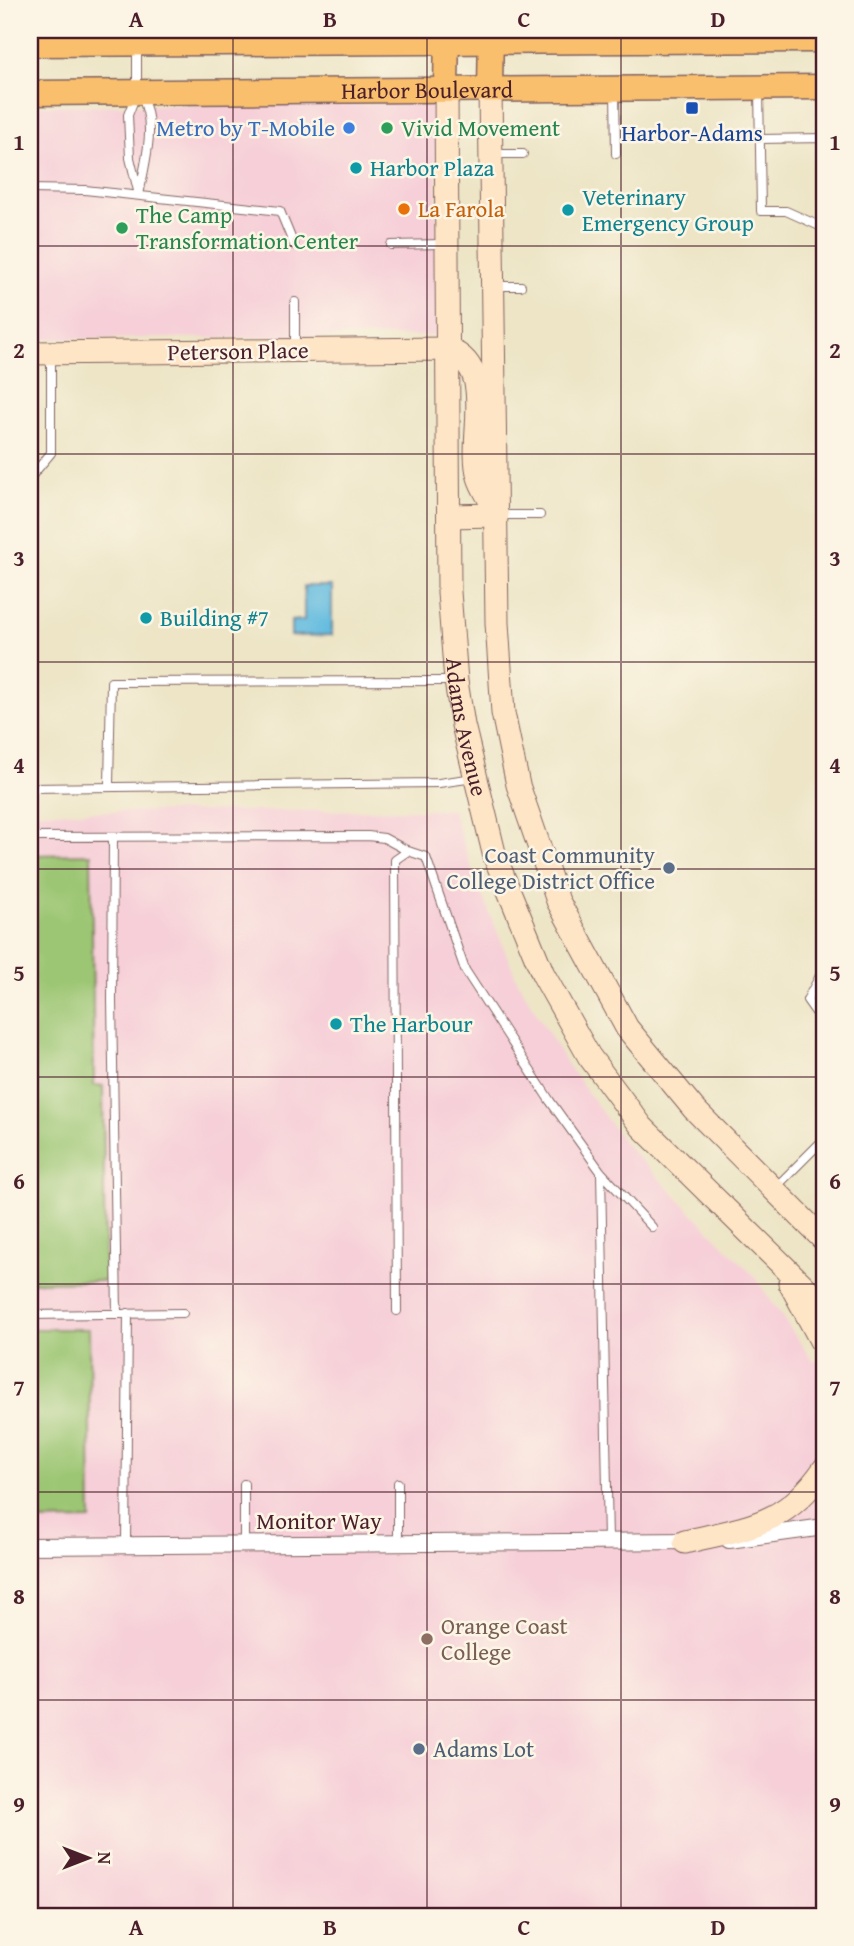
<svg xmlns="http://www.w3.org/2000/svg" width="854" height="1946" font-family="'Gentium Book Plus',serif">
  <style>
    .built { fill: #f6cfd8 }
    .green { fill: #9cc673; stroke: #73724f; stroke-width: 2 }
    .water { fill: #62bbdf; stroke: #566d85; stroke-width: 2 }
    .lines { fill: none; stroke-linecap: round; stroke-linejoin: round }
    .lane-casing { stroke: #836461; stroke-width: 10 }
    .street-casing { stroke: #836461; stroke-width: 18 }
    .secondary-casing { stroke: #836461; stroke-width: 25 }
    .primary-casing { stroke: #836461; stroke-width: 27 }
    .lane { stroke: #fff; stroke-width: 8 }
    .street { stroke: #fff; stroke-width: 16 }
    .secondary { stroke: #fde5c5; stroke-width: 23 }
    .primary { stroke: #f9bf6d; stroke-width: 24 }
    .grid { fill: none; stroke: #4a1f2b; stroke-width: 2; stroke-opacity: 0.55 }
    .transit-dot { fill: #1a4fb4; stroke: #fcf5e5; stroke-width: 2.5 }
    .shop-dot { fill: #3f7fe0; stroke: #fcf5e5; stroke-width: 2.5 }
    .leisure-dot { fill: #2e9e5b; stroke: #fcf5e5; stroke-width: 2.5 }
    .culture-dot { fill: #0f9aa8; stroke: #fcf5e5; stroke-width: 2.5 }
    .food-dot { fill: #e8710a; stroke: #fcf5e5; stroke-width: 2.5 }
    .service-dot { fill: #5c6f8a; stroke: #fcf5e5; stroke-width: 2.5 }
    .education-dot { fill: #8d6e63; stroke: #fcf5e5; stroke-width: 2.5 }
    .labels { text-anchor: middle; stroke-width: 5; stroke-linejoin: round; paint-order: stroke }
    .street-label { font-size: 23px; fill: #4a1f2b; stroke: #fcf5e5 }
    .shop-label { font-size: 23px; fill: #366cbe; stroke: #fcf5e5; text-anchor: end }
    .leisure-label { font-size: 23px; fill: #27864d; stroke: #fcf5e5; text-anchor: start }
    .transit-label { font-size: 23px; fill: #164399; stroke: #fcf5e5 }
    .culture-label { font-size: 23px; fill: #0d838f; stroke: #fcf5e5; text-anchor: start }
    .food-label { font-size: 23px; fill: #c56008; stroke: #fcf5e5; text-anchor: start }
    .service-label { font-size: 23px; fill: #4e5e75; stroke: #fcf5e5; text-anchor: end }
    .education-label { font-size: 23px; fill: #785e54; stroke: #fcf5e5; text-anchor: start }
    .neatline { fill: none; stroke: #4a1f2b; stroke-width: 2.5 }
    .grid-label { font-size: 23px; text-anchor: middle; font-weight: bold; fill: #4a1f2b }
  </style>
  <rect width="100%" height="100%" fill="#fcf5e5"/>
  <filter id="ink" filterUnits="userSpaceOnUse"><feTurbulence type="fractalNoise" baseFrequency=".0143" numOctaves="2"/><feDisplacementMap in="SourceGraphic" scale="14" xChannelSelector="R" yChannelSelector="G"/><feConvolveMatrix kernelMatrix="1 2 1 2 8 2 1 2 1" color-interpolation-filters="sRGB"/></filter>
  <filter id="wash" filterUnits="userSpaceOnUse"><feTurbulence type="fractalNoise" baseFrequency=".00686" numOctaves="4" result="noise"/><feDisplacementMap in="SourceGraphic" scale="28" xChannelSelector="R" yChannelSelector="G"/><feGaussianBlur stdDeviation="1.57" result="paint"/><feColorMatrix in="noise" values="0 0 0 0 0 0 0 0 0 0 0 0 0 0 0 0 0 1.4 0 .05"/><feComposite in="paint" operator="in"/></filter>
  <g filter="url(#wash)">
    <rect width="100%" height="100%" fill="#ede5c6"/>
    <!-- built -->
    <path class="built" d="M436,103L438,336L30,339V106Z
      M452,810L475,878L517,980L565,1061L624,1143L754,1276L813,1361L824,1362V1916H30V812Z"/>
    <!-- green -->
    <path class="green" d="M91,854L94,1085L103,1086L105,1281L30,1282V855Z
      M30,1329H89L91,1520L30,1521Z"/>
    <!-- water -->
    <path class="water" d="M304,586H332V635L291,636V621L304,620Z"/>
  </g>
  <g filter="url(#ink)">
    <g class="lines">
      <defs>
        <path id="lane" d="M137,30V92L128,115L130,158L139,195
          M759,90L761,211H786L824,228
          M615,91L616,154
          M823,138L824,228
          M760,139L824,138
          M491,154H523
          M30,189L85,190L280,211L294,245
          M140,190C145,163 157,122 141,97
          M391,245L443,244
          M493,286H521
          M295,302V348
          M30,478L51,453V356
          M500,515H540
          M109,786L111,682L453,681
          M30,788L439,783L474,778
          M30,837L368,836L384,838L408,851
          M113,837L112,1000L117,1314
          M824,958L822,972L807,1000L824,1024
          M601,1172L608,1542
          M775,1188L824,1139
          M397,1311L395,860L408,851L426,857L465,970L550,1101L601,1172L652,1227
          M30,1315L183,1313
          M398,1483V1544
          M126,1545L128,1313
          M244,1545V1484"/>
        <path id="street" d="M729,1540L824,1527
          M30,1546L696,1541"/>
        <g id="secondary">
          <path id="s1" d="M446,89L449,592L456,681L463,725L495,857L543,974L589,1056L642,1127L824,1306"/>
          <path d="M490,89L497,623L503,713L518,785L558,901L627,1028L694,1109L824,1240"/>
          <path d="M30,353L447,349C499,368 467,438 479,477C482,487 489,497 493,506"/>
          <path d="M449,516L497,515"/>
          <path d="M790,1283L824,1346"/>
          <path d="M685,1542C747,1527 785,1526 824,1469"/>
        </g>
        <g id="primary">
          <path d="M30,44L824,40"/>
          <path d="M446,89L447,30"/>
          <path d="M490,89L491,30"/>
          <path id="s2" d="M30,93L824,87"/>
        </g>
      </defs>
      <!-- lane casing -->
      <use href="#lane" class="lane-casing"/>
      <!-- street casing -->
      <use href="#street" class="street-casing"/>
      <!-- secondary casing -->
      <use href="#secondary" class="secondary-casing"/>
      <!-- primary casing -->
      <use href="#primary" class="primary-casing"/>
      <!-- lane -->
      <use href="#lane" class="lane"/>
      <!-- street -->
      <use href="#street" class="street"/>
      <!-- secondary -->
      <use href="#secondary" class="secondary"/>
      <!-- primary -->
      <use href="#primary" class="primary"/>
    </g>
  </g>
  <!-- grid -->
  <path class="grid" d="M233,30V1916M427,30V1916M621,30V1916M30,246H824M30,454H824M30,662H824M30,869H824M30,1077H824M30,1284H824M30,1492H824M30,1700H824"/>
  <!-- markers -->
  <rect class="transit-dot" x="685" y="101" width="14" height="14" rx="3.5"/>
  <circle class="shop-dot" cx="349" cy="128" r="7"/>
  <g class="leisure-dot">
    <circle cx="387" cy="128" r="7"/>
    <circle cx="122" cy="228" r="7"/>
  </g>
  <g class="culture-dot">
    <circle cx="356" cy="168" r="7"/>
    <circle cx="568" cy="210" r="7"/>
    <circle cx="146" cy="618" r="7"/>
    <circle cx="336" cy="1024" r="7"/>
  </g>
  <circle class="food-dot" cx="404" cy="209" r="7"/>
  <g class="service-dot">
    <circle cx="669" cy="868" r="7"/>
    <circle cx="419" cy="1749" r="7"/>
  </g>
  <circle class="education-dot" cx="427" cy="1639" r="7"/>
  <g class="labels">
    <!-- street labels -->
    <g class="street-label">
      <text dy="8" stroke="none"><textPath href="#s2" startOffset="397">Harbor Boulevard</textPath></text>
      <text transform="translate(238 351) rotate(-1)" y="8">Peterson Place</text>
      <text dy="8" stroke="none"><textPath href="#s1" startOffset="639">Adams Avenue</textPath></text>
      <text x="319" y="1529">Monitor Way</text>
    </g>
    <!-- shop labels -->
    <g class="shop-label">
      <text x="335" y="136">Metro by T-Mobile</text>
    </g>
    <!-- leisure labels -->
    <g class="leisure-label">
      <text x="401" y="136">Vivid Movement</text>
      <text x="136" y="223">The Camp<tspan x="136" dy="26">Transformation Center</tspan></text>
    </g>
    <!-- transit labels -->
    <g class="transit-label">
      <text x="692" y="141">Harbor-Adams</text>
    </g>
    <!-- culture labels -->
    <g class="culture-label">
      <text x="370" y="176">Harbor Plaza</text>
      <text x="582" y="205">Veterinary<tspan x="582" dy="26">Emergency Group</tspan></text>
      <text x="160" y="626">Building #7</text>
      <text x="350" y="1032">The Harbour</text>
    </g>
    <!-- food labels -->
    <g class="food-label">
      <text x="418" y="217">La Farola</text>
    </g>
    <!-- service labels -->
    <g class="service-label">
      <text x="655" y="863">Coast Community<tspan x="655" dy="26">College District Office</tspan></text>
      <text x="433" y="1757" text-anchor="start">Adams Lot</text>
    </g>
    <!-- education labels -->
    <g class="education-label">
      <text x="441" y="1634">Orange Coast<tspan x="441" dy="26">College</tspan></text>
    </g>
  </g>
  <!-- margin -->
  <rect width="854" height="1946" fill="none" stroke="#fcf5e5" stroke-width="77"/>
  <!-- north arrow -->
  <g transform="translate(88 1858) rotate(90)" stroke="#fcf5e5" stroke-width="5" paint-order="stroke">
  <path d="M0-5L12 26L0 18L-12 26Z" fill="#4a1f2b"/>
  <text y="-10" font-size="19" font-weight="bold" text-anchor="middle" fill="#4a1f2b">N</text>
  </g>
  <rect x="38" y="38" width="778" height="1870" class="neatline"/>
  <g class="grid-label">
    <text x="136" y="27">A</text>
    <text x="330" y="27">B</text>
    <text x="524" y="27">C</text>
    <text x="718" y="27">D</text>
    <text x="19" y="150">1</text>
    <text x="835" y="150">1</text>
    <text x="19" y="358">2</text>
    <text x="835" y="358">2</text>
    <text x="19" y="566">3</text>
    <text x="835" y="566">3</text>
    <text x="19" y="773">4</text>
    <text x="835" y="773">4</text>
    <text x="19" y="981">5</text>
    <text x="835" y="981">5</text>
    <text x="19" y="1189">6</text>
    <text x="835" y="1189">6</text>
    <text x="19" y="1396">7</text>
    <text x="835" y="1396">7</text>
    <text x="19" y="1604">8</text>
    <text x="835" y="1604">8</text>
    <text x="19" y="1812">9</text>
    <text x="835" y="1812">9</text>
    <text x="136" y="1935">A</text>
    <text x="330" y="1935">B</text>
    <text x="524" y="1935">C</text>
    <text x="718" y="1935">D</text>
  </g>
</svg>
